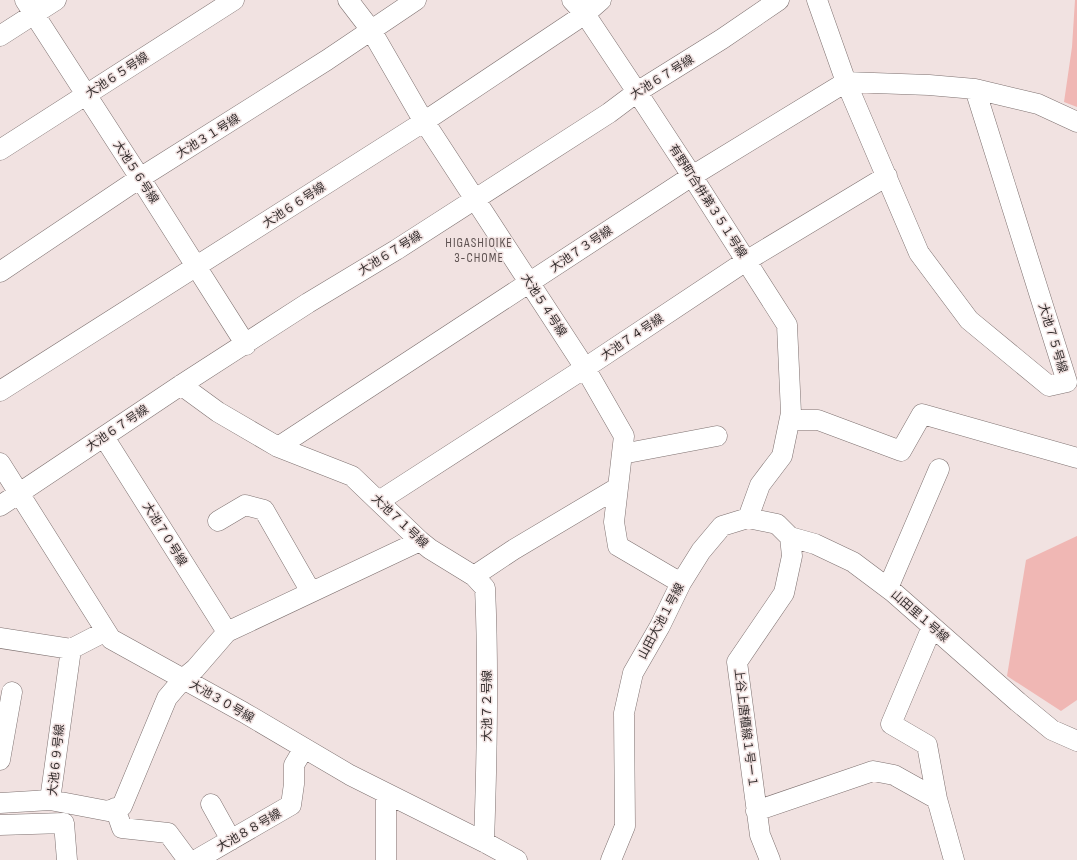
<svg xmlns="http://www.w3.org/2000/svg" width="1077" height="860" font-family="'Sofia Sans Condensed','Noto Sans JP',sans-serif">
  <style>
    .green { fill: #f0b7b4 }
    .lines { fill: none; stroke-linecap: round; stroke-linejoin: round }
    .minor-casing { stroke: #7e7170; stroke-width: 21 }
    .minor { stroke: #fff; stroke-width: 20 }
    .labels { text-anchor: middle; stroke-width: 3; stroke-linejoin: round; paint-order: stroke }
    .street-label { font-size: 12px; fill: #342e2e; stroke: #f1e2e1 }
    .neighbourhood-label { font-size: 13px; letter-spacing: 1px; fill: #5e5251; stroke: #f1e2e1 }
  </style>
  <rect width="100%" height="100%" fill="#f1e2e1"/>
  <!-- green -->
  <path class="green" d="M1075,0H1077V107L1064,102L1072,47Z
    M1077,536V700L1061,711L1007,676L1026,560Z"/>
  <g class="lines">
    <defs>
      <path id="minor" d="M25,0L140,178L246,345
        M348,0L371,30L420,115L585,368L624,436L614,522L618,546L681,583
        M572,0L585,14L637,92L692,176L787,325L791,413L782,456L760,485L748,518L722,526L701,551L681,583L660,626L633,673L624,713L625,826L611,860
        M0,36L56,0
        M975,89L1067,382L1049,386L969,320L919,253L846,82L929,85L975,89L1038,104L1077,122
        M0,150L234,0
        M0,272L140,178L327,60L416,0
        M181,385L218,412L278,447L352,476L420,541L430,549L474,576L513,550L617,488
        M0,391L425,121L585,14L601,0
        M790,420H818L901,451L922,414L1077,458
        M104,437L227,632L420,541
        M278,447L692,176L846,82L817,0
        M622,454L717,436
        M0,463L111,639L243,712L350,775L484,842L517,860
        M379,501L585,368L746,261L887,176
        M0,506L181,385L308,303L396,250L609,113L637,92L722,39L779,0
        M748,518L777,524L790,537L815,544L853,562L893,592L1018,702L1052,730L1077,741
        M218,521L245,505L264,510L311,592
        M474,576L485,588C489,672 487,757 484,842
        M888,588L939,469
        M0,638L71,649L50,800L108,811L122,806L167,698L184,678L195,669L227,632
        M71,649L106,631
        M0,760L12,692
        M937,799L954,860
        M0,803L50,800
        M211,804L231,840
        M115,808L122,828L168,833L188,860
        M756,811L873,771L894,775L937,799L927,745L891,724L932,627
        M0,825L64,823L67,860
        M196,860L291,805L294,784V765L304,748
        M386,860V793
        M770,860L760,835L737,662L784,593L792,556L790,537"/>
    </defs>
    <!-- minor casing -->
    <use href="#minor" class="minor-casing"/>
    <!-- minor -->
    <use href="#minor" class="minor"/>
  </g>
  <g class="labels">
    <!-- street labels -->
    <g class="street-label">
      <text transform="translate(117 75) rotate(-33)" y="4">大池６５号線</text>
      <text transform="translate(662 77) rotate(-32)" y="4">大池６７号線</text>
      <text transform="translate(208 136) rotate(-32)" y="4">大池３１号線</text>
      <text transform="translate(136 172) rotate(57)" y="4">大池５６号線</text>
      <text transform="translate(708 201) rotate(57)" y="4">有野町合併第３５１号線</text>
      <text transform="translate(294 205) rotate(-33)" y="4">大池６６号線</text>
      <text transform="translate(581 249) rotate(-34)" y="4">大池７３号線</text>
      <text transform="translate(390 253) rotate(-32)" y="4">大池６７号線</text>
      <text transform="translate(544 305) rotate(57)" y="4">大池５４号線</text>
      <text transform="translate(632 337) rotate(-34)" y="4">大池７４号線</text>
      <text transform="translate(1053 338) rotate(73)" y="4">大池７５号線</text>
      <text transform="translate(117 428) rotate(-34)" y="4">大池６７号線</text>
      <text transform="translate(400 521) rotate(43)" y="4">大池７１号線</text>
      <text transform="translate(165 534) rotate(58)" y="4">大池７０号線</text>
      <text transform="translate(920 616) rotate(41)" y="4">山田里１号線</text>
      <text transform="translate(661 621) rotate(-62)" y="4">山田大池１号線</text>
      <text transform="translate(222 701) rotate(30)" y="4">大池３０号線</text>
      <text transform="translate(487 706) rotate(-90)" y="4">大池７２号線</text>
      <text transform="translate(746 728) rotate(83)" y="4">上谷上唐櫃線１号ー１</text>
      <text transform="translate(56 760) rotate(-84)" y="4">大池６９号線</text>
      <text transform="translate(249 830) rotate(-30)" y="4">大池８８号線</text>
    </g>
    <!-- neighbourhood labels -->
    <g class="neighbourhood-label">
      <text x="479" y="247">HIGASHIOIKE<tspan x="479" dy="15">3-CHOME</tspan></text>
    </g>
  </g>
</svg>
